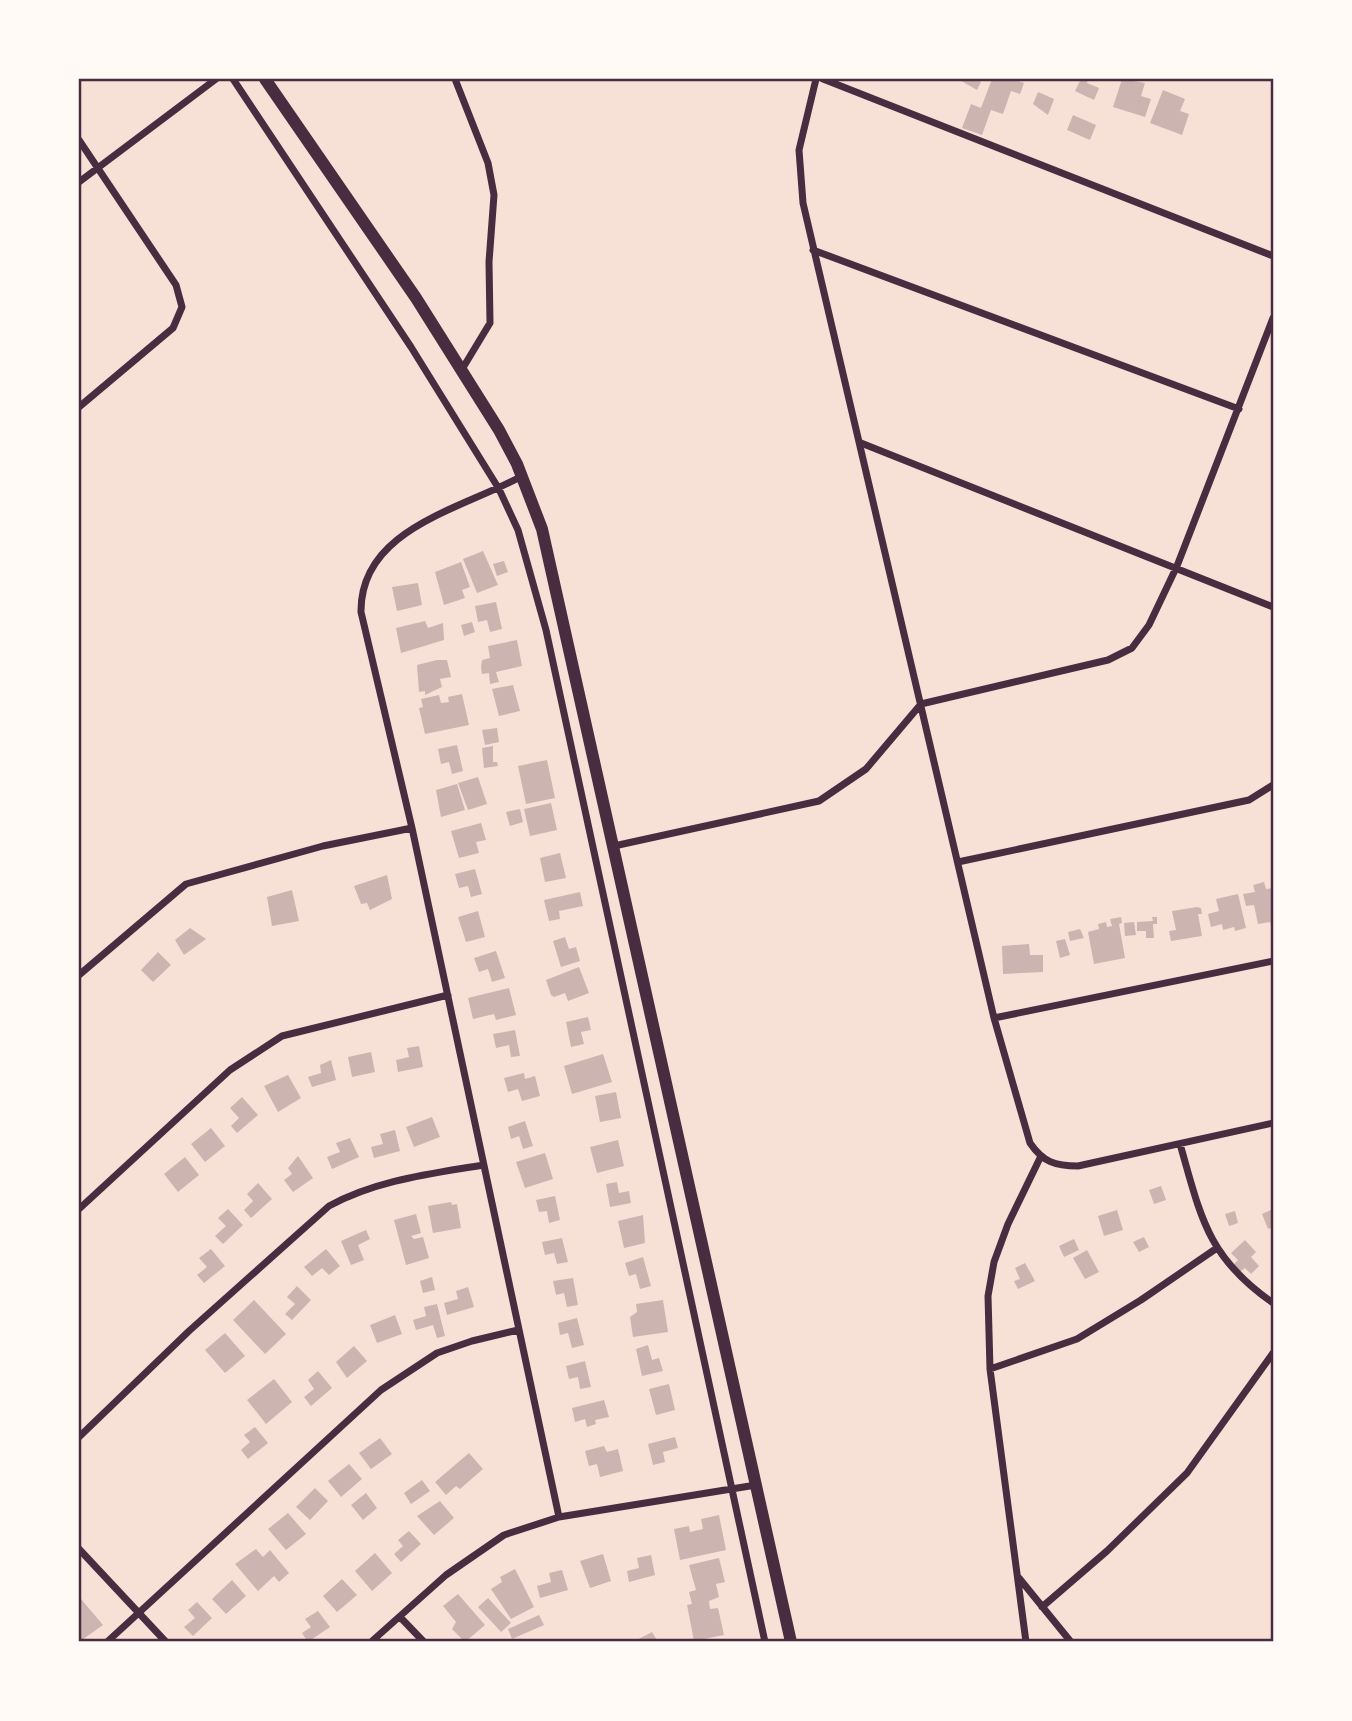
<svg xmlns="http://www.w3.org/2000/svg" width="1352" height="1721" font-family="'PT Serif',serif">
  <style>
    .building { fill: #ccb4b1 }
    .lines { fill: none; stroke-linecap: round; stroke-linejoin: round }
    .minor { stroke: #4a2c40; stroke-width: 7 }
    .tertiary { stroke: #4a2c40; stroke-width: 12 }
    .neatline { fill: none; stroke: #4a2c40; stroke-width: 2.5 }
  </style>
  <rect width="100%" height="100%" fill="#f7e1d7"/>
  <!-- building -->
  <path class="building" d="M958,79H977L981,82L977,90Z
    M992,79H1013L1024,83L1020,94L1011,91L1003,114L991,110L982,135L962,128L971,104L981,108Z
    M1081,79H1088L1087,83L1099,88L1094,100L1075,91Z
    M1122,79L1145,83L1141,96L1151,99L1145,117L1113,107Z
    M1163,90L1185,99L1180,111L1189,114L1182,135L1150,123Z
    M1038,92L1054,99L1048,115L1033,104Z
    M1073,115L1096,125L1090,140L1067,130Z
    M483,551L498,585L477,593L463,559Z
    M504,561L508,572L497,576L493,564Z
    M461,562L470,587L462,590L465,598L444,605L435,572Z
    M418,583L422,605L397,611L392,587Z
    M496,602L502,629L490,632L487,620L478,622L475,606Z
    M425,621L428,628L443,623L444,640L401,653L396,628Z
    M472,622L475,632L464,636L461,625Z
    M517,640L522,666L496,672L499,682L490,684L489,673L482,674L481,667L482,660L490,658L488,646Z
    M437,660H447L451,677L440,679L442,687L425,695V691L419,692L417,665Z
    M513,685L520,711L499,716L492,689Z
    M462,694L469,725L425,734L419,708L423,707L421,699L439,695L441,703L449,702L448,697Z
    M497,728L499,742L485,745L482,730Z
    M457,745L463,771L452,774L449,762L441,764L438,749Z
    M493,746V762H497L498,766L484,768L482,748Z
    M547,760L555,798L526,804L518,766Z
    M478,777L487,804L468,810L458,783Z
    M457,784L465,810L441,817L436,790Z
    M551,803L557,830L530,836L524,809Z
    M520,809L523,822L510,826L506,812Z
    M481,823L486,840L476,842L479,853L459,858L451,831Z
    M560,853L566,878L545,882L540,858Z
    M475,869L482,894L471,897L468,886L459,888L455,874Z
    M387,875L392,899L370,910L367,903L361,904L354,886Z
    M1264,882L1266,889L1273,888V930L1270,922L1258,924L1254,905L1246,906L1243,894L1255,892L1253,885Z
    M292,890L299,921L272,926L267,897Z
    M580,892L583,906L559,911L560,919L549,921L544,900Z
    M1238,894L1246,928L1235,931L1234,927L1223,930L1222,924L1211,927L1208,914L1219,911L1216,899Z
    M1197,907L1201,908L1202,914H1198L1202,936L1171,941L1169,931L1176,930L1172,911Z
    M478,911L485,937L466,942L458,917Z
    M1121,917L1122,923L1119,924L1125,958L1094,964L1088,932L1099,929L1098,924L1106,922L1107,927L1112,926L1110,919Z
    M1152,917H1157V924H1153L1154,938H1146V931H1137V922L1153,921Z
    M1134,922L1136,935L1125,936L1124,923Z
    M190,928L206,939L184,955L175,940Z
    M1080,929L1084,938L1070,941L1068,932Z
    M565,937L569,949L576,947L580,961L561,967L553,941Z
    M1065,939L1070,955L1060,958L1056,941Z
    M1029,944L1030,955H1043V972L1003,974L1002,946Z
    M496,951L505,978L492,982L488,969L479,972L474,958Z
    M158,952L171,965L153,982L141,970Z
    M579,967L589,993L568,1001L565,993L554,997L551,995L546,980Z
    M509,988L516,1015L496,1020L494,1014L473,1019L468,998Z
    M588,1017L591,1030L581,1032L584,1044L571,1047L566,1022Z
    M515,1030L520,1056L511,1057L509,1045L496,1048L493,1034Z
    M419,1046L423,1067L398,1072L396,1060L409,1057L407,1048Z
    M371,1052L375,1072L352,1077L348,1057Z
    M603,1054L612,1082L572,1094L564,1066Z
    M331,1060L336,1080L312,1087L308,1077L321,1073L320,1065Z
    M524,1073L525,1079L535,1076L540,1096L522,1101L518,1089L508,1092L504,1078Z
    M288,1075L301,1098L278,1112L264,1086Z
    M616,1092L621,1118L600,1122L595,1096Z
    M242,1097L258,1115L237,1133L231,1126L239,1118L230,1108Z
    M432,1117L440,1137L414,1147L406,1127Z
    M525,1121L533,1146L523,1149L519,1136L511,1139L508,1127Z
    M211,1128L225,1146L205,1162L191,1144Z
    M395,1130L400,1151L374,1158L371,1147L383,1144L380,1134Z
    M350,1138L359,1157L332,1169L327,1157L340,1152L336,1143Z
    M618,1140L624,1166L597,1173L590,1147Z
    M545,1153L553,1179L525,1188L516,1162Z
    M298,1156L313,1178L293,1192L284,1180L292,1174L288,1168Z
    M185,1157L199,1175L178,1192L164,1174Z
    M617,1182L619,1193L629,1191L631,1203L610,1207L606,1184Z
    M258,1183L272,1199L251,1218L244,1210L253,1201L247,1194Z
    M1161,1186L1166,1200L1154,1204L1149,1190Z
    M555,1196L560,1220L549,1223L547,1211L539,1212L536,1200Z
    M451,1202L452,1205L457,1204L461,1228L433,1233L428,1206Z
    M228,1209L243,1225L223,1244L215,1236L226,1226L218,1218Z
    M1273,1209V1227L1268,1229L1262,1214Z
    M1117,1210L1123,1230L1104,1236L1098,1216Z
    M1235,1211L1238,1223L1229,1226L1225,1214Z
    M416,1214L421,1233L411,1236L414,1239L423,1237L429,1258L406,1265L394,1220Z
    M643,1215L645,1243L624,1248L618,1221Z
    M366,1230L370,1239L358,1245L364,1260L351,1265L341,1241Z
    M1144,1237L1149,1247L1139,1252L1133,1242Z
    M562,1238L568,1262L557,1264L554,1253L545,1255L542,1242Z
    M1074,1239L1079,1250L1064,1257L1059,1246Z
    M1245,1240L1256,1252L1251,1257L1259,1266L1251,1274L1245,1268L1240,1272L1233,1265L1238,1260L1231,1253Z
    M211,1249L225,1266L204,1283L197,1275L207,1267L199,1258Z
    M326,1249L340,1266L329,1275L322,1268L312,1276L304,1267Z
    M1087,1250L1099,1272L1085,1279L1073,1258Z
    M643,1257L651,1286L640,1289L636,1274L629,1276L625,1263Z
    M1025,1263L1035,1281L1018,1289L1014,1281L1020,1279L1015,1268Z
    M432,1277L435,1290L423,1293L420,1281Z
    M573,1278L578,1305L567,1307L564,1293L556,1295L553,1281Z
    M297,1286L311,1300L292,1320L285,1314L295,1304L287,1297Z
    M468,1287L474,1307L447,1315L444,1303L458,1299L456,1291Z
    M254,1300L286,1334L265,1354L233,1320Z
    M663,1300L668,1332L633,1337L630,1317L637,1312L636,1304Z
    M437,1304L445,1336L437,1338L433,1325L416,1330L413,1320L426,1316L424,1307Z
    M395,1315L402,1334L377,1343L370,1325Z
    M577,1318L584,1345L572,1348L568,1333L560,1335L558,1323Z
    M225,1333L245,1356L225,1373L205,1350Z
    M648,1345L652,1360L659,1358L663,1371L642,1376L636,1349Z
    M354,1346L367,1361L347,1378L336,1362Z
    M585,1361L591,1387L580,1389L578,1377L569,1379L566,1366Z
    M318,1371L332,1388L311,1406L304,1397L314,1389L308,1380Z
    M274,1379L292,1402L266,1424L247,1400Z
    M669,1384L675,1410L656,1415L649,1389Z
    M604,1400L609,1417L595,1420L596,1424L587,1427L585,1419L575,1422L572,1408Z
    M255,1427L268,1443L248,1459L241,1450L250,1442L244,1435Z
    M675,1437L678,1448L663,1452L665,1462L653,1465L648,1444Z
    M380,1438L392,1454L371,1469L359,1453Z
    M604,1446L607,1452L618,1449L623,1471L600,1477L597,1464L589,1466L585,1451Z
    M469,1453L483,1469L460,1489L456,1486L446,1495L435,1482Z
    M349,1464L362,1479L341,1497L328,1481Z
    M422,1480L430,1491L411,1504L404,1493Z
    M315,1488L328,1501L310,1520L296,1507Z
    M366,1493L377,1508L363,1520L351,1505Z
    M440,1501L454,1518L434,1535L417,1516Z
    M288,1513L306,1534L286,1550L268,1529Z
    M719,1515L726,1550L680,1560L674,1529L689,1526L690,1532L703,1529L701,1519Z
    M409,1531L421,1544L401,1562L394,1554L403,1546L398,1540Z
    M256,1549L263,1557L270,1550L289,1573L279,1582L274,1576L258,1591L235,1564Z
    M375,1553L392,1573L372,1591L355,1571Z
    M603,1554L611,1581L590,1588L580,1561Z
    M651,1555L655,1575L629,1582L627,1571L639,1568L637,1558Z
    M719,1558L725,1582L716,1584L719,1597L709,1601L710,1609L718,1608L724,1635L694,1641L687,1605L692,1604L689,1592L696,1590L689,1565Z
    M515,1569L534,1607L511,1619L491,1589L502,1582L500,1577Z
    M562,1570L568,1590L540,1598L537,1586L551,1582L549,1573Z
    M342,1579L357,1595L337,1612L323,1596Z
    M232,1580L246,1596L226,1614L212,1599Z
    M458,1594L485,1625L465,1642L452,1629L456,1622L443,1606Z
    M488,1598L511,1623L501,1632L478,1607Z
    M81,1599L103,1625L79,1642V1600Z
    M197,1602L212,1618L193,1636L184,1627L195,1618L188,1610Z
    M318,1611L330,1627L308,1642L302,1633L311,1627L305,1619Z
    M539,1615L544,1625L512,1639L508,1629Z
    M652,1632L658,1642H633Z"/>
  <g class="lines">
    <!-- minor -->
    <path class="minor" d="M233,79L411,347L499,489L518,530L546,630L765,1642
      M455,79L488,163L494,195L489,262L490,323L461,371
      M816,79L799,150L803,203L994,1018L1030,1143C1043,1162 1055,1166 1078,1166L1273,1123
      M823,79L1273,256
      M79,140L176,285L182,307L173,328L79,407
      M79,182L216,79
      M813,250L1239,409
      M861,443L1273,607
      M522,476C463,509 360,528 361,612L412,828L559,1517
      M614,846L819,801L866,769L921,704L1108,660L1132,648L1149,625L1177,566L1273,318
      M958,862L1249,800L1273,785
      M79,975L186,884L323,846L412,828
      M994,1018L1273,961
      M1180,1144C1201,1217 1207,1257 1273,1303
      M79,1209L230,1070L282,1036L448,995
      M990,1369L1077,1339L1141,1300L1217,1248
      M79,1437L189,1331L329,1206C377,1180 430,1174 483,1165
      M79,1549L166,1642
      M1019,1578L1071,1642
      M1042,1607L1107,1551L1187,1473L1273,1353
      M400,1617L424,1642
      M107,1642L381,1390L437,1353L472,1341L518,1330
      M371,1642L446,1575L504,1535L559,1517L756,1485
      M1026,1642L990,1369L988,1296L994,1262L1008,1224L1040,1158"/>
    <!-- tertiary -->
    <path class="tertiary" d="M265,79L416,298L499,430L517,464L542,529L791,1642"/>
  </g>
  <!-- border -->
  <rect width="1352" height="1721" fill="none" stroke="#fffaf5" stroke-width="161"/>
  <rect x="80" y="80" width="1192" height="1560" class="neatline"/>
</svg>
